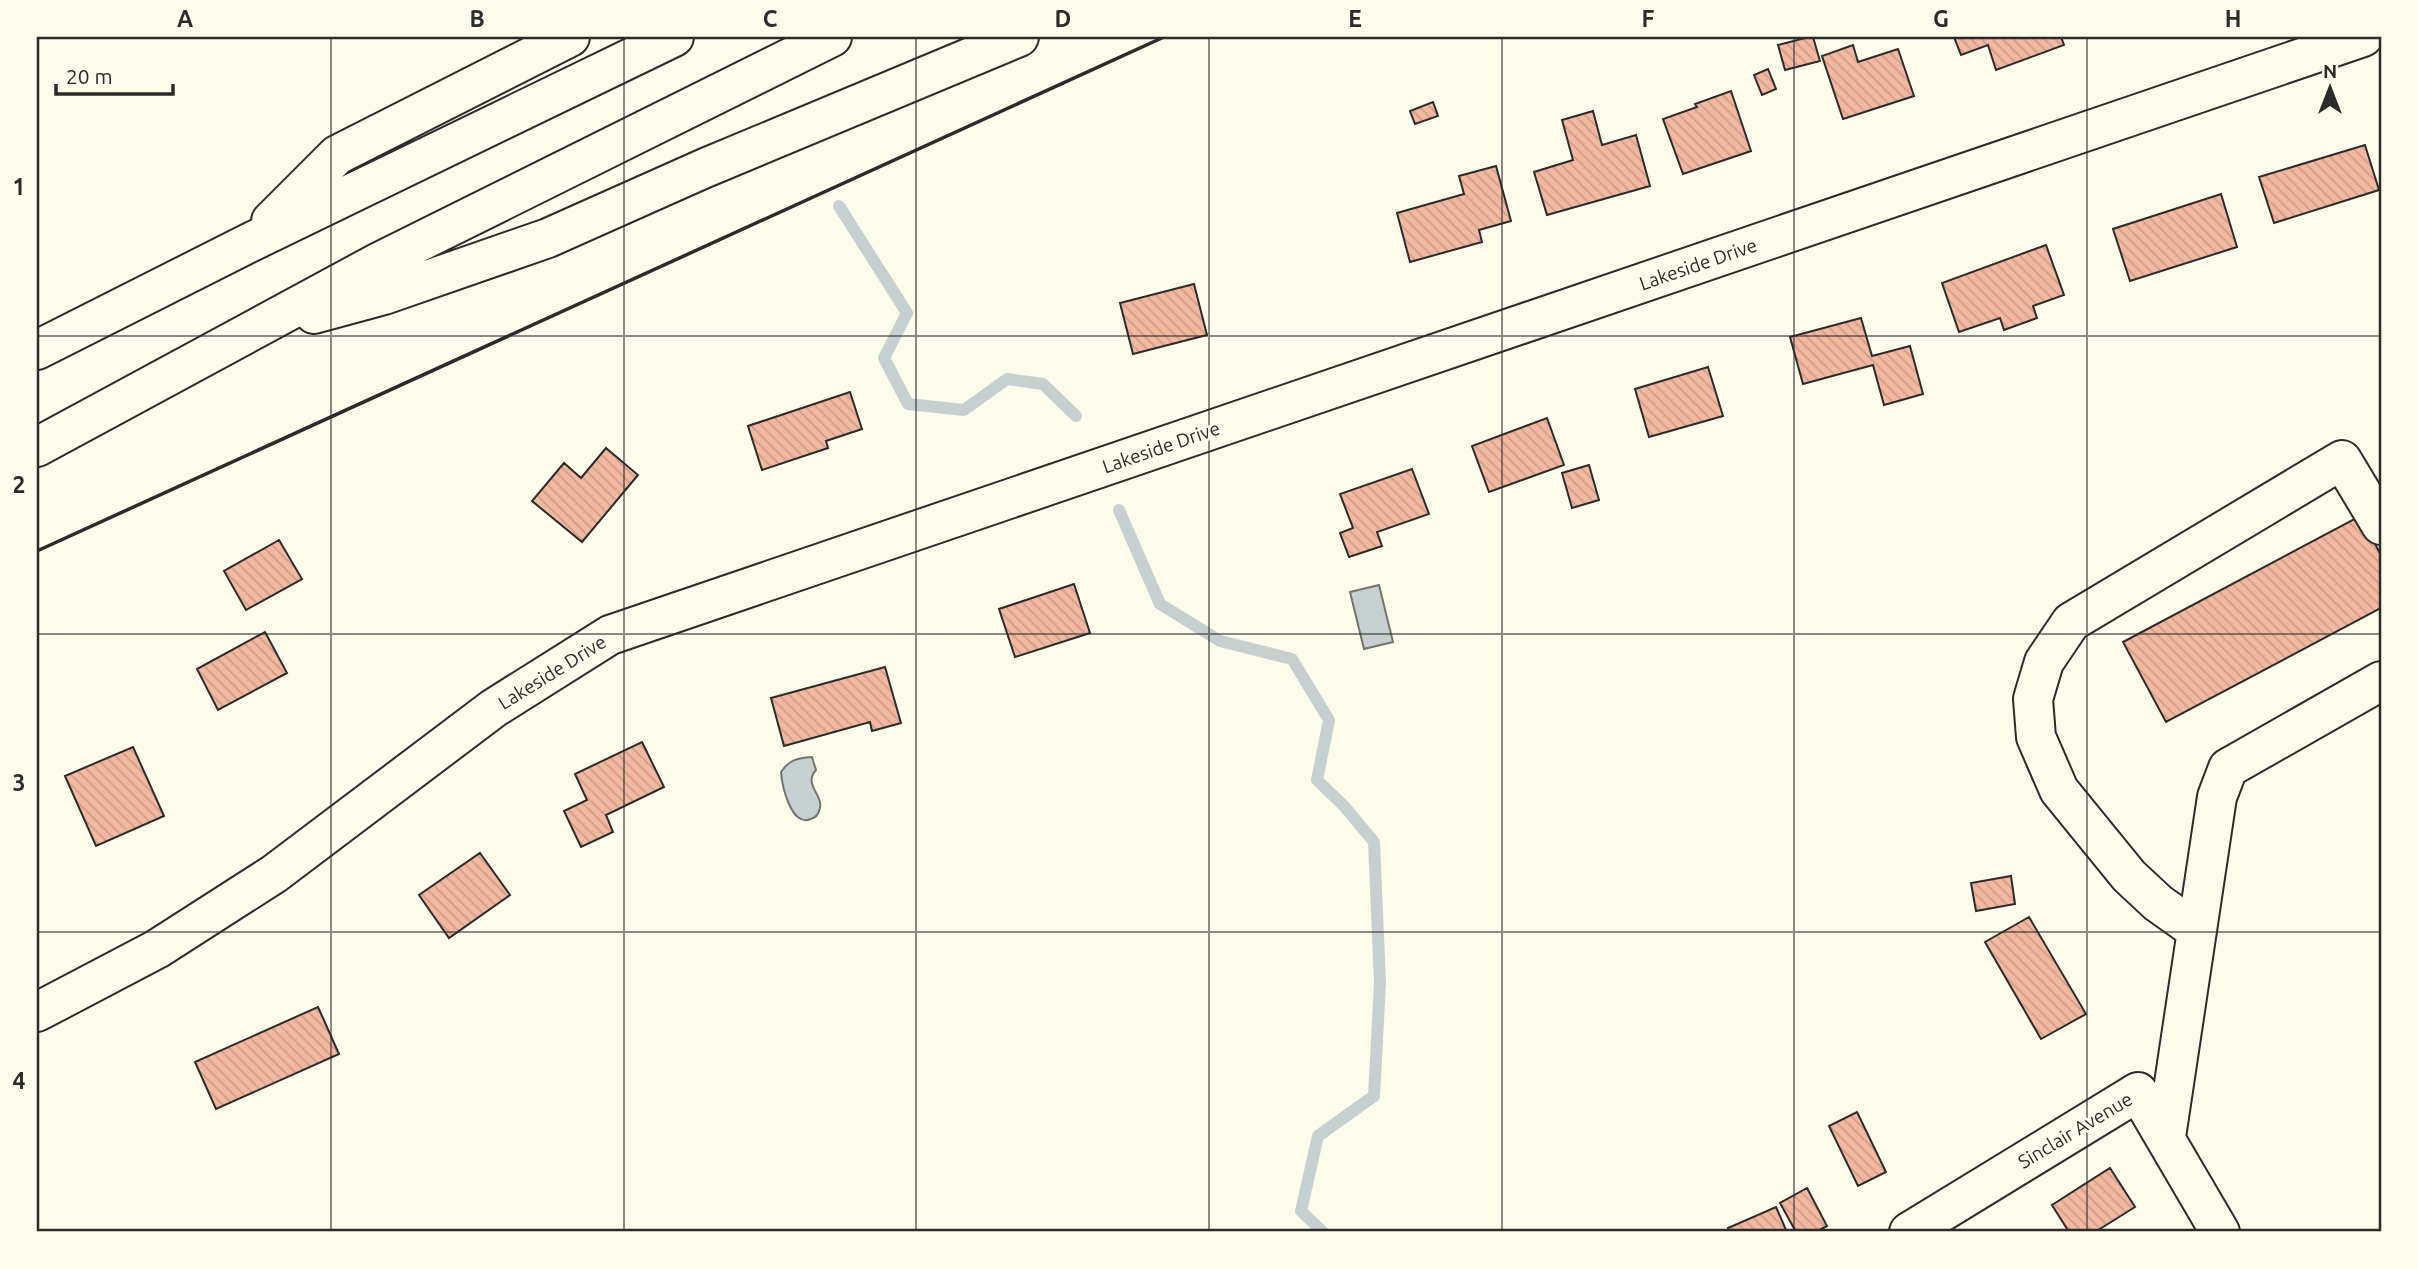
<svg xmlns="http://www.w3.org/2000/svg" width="2418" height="1269" font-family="Ubuntu,sans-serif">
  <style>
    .water { fill: #c7d0d0; stroke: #74746e; stroke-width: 2 }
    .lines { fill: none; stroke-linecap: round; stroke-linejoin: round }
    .stream { stroke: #c7d0d0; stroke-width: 12 }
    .building { fill: url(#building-back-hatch); stroke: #2b2b2b; stroke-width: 2 }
    .minor-casing { stroke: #2b2b2b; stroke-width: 42 }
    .highway-casing { stroke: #2b2b2b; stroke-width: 42 }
    .minor { stroke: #fdfbea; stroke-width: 38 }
    .highway { stroke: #fdfbea; stroke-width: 38 }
    .wall { stroke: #2b2b2b; stroke-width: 3.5 }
    .grid { fill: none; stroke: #2b2b2b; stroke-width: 2; stroke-opacity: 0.55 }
    .labels { text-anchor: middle; stroke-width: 5; stroke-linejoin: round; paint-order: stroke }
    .street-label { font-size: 19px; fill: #2b2b2b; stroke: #fdfbea }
    .neatline { fill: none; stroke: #2b2b2b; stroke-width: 2.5 }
    .grid-label { font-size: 23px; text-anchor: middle; font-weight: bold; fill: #2b2b2b }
  </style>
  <defs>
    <pattern id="building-back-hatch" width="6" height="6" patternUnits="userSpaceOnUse" patternTransform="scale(1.75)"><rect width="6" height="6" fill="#f2b8a0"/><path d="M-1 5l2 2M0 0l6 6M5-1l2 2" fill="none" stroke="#d09e8a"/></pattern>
  </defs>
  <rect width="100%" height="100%" fill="#fdfbea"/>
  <!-- water -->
  <path class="water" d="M1379,585L1393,642L1364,649L1350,592Z
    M812,757L816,770C802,785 826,796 819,811C818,815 814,818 811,819C791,828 782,785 781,772C789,760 797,758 812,757Z"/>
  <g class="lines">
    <!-- stream -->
    <path class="stream" d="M839,206L907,313L884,358L908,404L964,410L1007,379L1043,384L1076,416
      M1119,510L1160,604L1220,641L1292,659L1329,720L1317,780L1344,806L1374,842L1380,983L1374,1096L1318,1136L1301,1211L1323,1232"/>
  </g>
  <!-- building -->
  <path class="building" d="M1809,37H1813L1820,61L1785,70L1778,45Z
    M1954,37H2061L2064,45L1996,70L1988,45L1961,55Z
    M1853,45L1858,62L1898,49L1914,96L1843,119L1822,56Z
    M1768,69L1776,89L1762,95L1754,75Z
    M1731,91L1751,151L1683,174L1663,119L1697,107L1695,104Z
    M1433,102L1438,116L1415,124L1410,111Z
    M1593,111L1602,145L1636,135L1650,186L1547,215L1534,172L1573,160L1562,120Z
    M2365,145L2379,190L2274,223L2259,177Z
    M1496,166L1511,221L1479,230L1482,242L1410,262L1397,213L1464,194L1459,176Z
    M2221,194L2237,247L2130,281L2113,229Z
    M2046,245L2064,295L2033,306L2037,318L2004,330L2000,318L1959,332L1942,283Z
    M1194,284L1207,335L1133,354L1120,303Z
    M1861,318L1872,356L1910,346L1923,394L1884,405L1873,365L1803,384L1790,337Z
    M1708,367L1723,416L1649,437L1635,389Z
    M850,392L862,429L826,441L828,448L762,470L748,426Z
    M1547,418L1564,465L1489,492L1472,446Z
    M606,448L638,475L582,542L532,501L564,463L581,478Z
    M1589,465L1599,500L1572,508L1562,473Z
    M1412,469L1429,514L1377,532L1382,546L1349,557L1340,533L1353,528L1340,494Z
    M2360,516L2381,555V608L2166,722L2123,642Z
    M279,540L302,579L246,610L224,571Z
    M1074,584L1090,633L1015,657L999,609Z
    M265,632L287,673L218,710L197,669Z
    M885,667L901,723L872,731L870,722L784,746L771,698Z
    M642,742L664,787L606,815L613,832L581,847L564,811L587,800L575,774Z
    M133,747L164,816L96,846L65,776Z
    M480,853L510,895L449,938L419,895Z
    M2011,876L2015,904L1976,911L1971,883Z
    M2029,917L2086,1014L2041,1039L1985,942Z
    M318,1007L339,1054L216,1109L195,1062Z
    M1857,1112L1886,1172L1858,1186L1829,1126Z
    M2110,1168L2135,1207L2095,1232H2069L2052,1205Z
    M1807,1188L1827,1226L1816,1232H1796L1780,1203Z
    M1776,1207L1787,1232H1730L1728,1228Z"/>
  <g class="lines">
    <defs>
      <path id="minor" d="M2196,930L2158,903L2129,876L2059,790L2036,737L2033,699L2044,662L2071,622L2342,460L2381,525
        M37,1012L157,949L274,874L494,708L610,635L2363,37
        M2166,1137L2217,797L2228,768L2381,681
        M1909,1232L2138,1092L2220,1232"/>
      <path id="highway" d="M271,221L337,155L570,37
        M314,314L384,295L548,238L705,168L1019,37
        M37,350L249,243L674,37
        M37,447L379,262L832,37"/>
    </defs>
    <!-- minor casing -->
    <use href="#minor" class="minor-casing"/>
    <!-- highway casing -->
    <use href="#highway" class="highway-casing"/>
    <!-- minor -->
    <use href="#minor" class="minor"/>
    <!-- highway -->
    <use href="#highway" class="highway"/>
    <!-- wall -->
    <path class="wall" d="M37,551L1164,37"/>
  </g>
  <!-- grid -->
  <path class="grid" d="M331,37V1232M624,37V1232M916,37V1232M1209,37V1232M1502,37V1232M1794,37V1232M2087,37V1232M37,336H2381M37,634H2381M37,932H2381"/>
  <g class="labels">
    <!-- street labels -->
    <g class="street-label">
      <text transform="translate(1698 264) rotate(-19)" y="7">Lakeside Drive</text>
      <text transform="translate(1161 447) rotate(-19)" y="7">Lakeside Drive</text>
      <text transform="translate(552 672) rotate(-32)" y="7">Lakeside Drive</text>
      <text transform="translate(2075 1130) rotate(-31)" y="7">Sinclair Avenue</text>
    </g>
  </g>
  <!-- border -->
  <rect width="2418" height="1269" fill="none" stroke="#fdfbea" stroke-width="77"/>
  <!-- north arrow -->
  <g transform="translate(2330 88)" stroke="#fdfbea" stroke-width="5" paint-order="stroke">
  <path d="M0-5L12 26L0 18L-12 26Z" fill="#2b2b2b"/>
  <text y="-10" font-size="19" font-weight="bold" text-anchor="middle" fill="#2b2b2b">N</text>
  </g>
  <!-- scale -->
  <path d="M56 84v10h117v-10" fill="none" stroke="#2b2b2b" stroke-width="3.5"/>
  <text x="66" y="84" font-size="21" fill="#2b2b2b" stroke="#fdfbea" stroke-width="5" paint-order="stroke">20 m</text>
  <rect x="38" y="38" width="2342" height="1192" class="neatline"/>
  <g class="grid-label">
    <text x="185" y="27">A</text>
    <text x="477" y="27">B</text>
    <text x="770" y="27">C</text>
    <text x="1063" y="27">D</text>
    <text x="1355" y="27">E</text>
    <text x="1648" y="27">F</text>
    <text x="1941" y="27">G</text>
    <text x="2233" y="27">H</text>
    <text x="19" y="195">1</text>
    <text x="19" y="493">2</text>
    <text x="19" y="791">3</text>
    <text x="19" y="1089">4</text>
  </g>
</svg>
